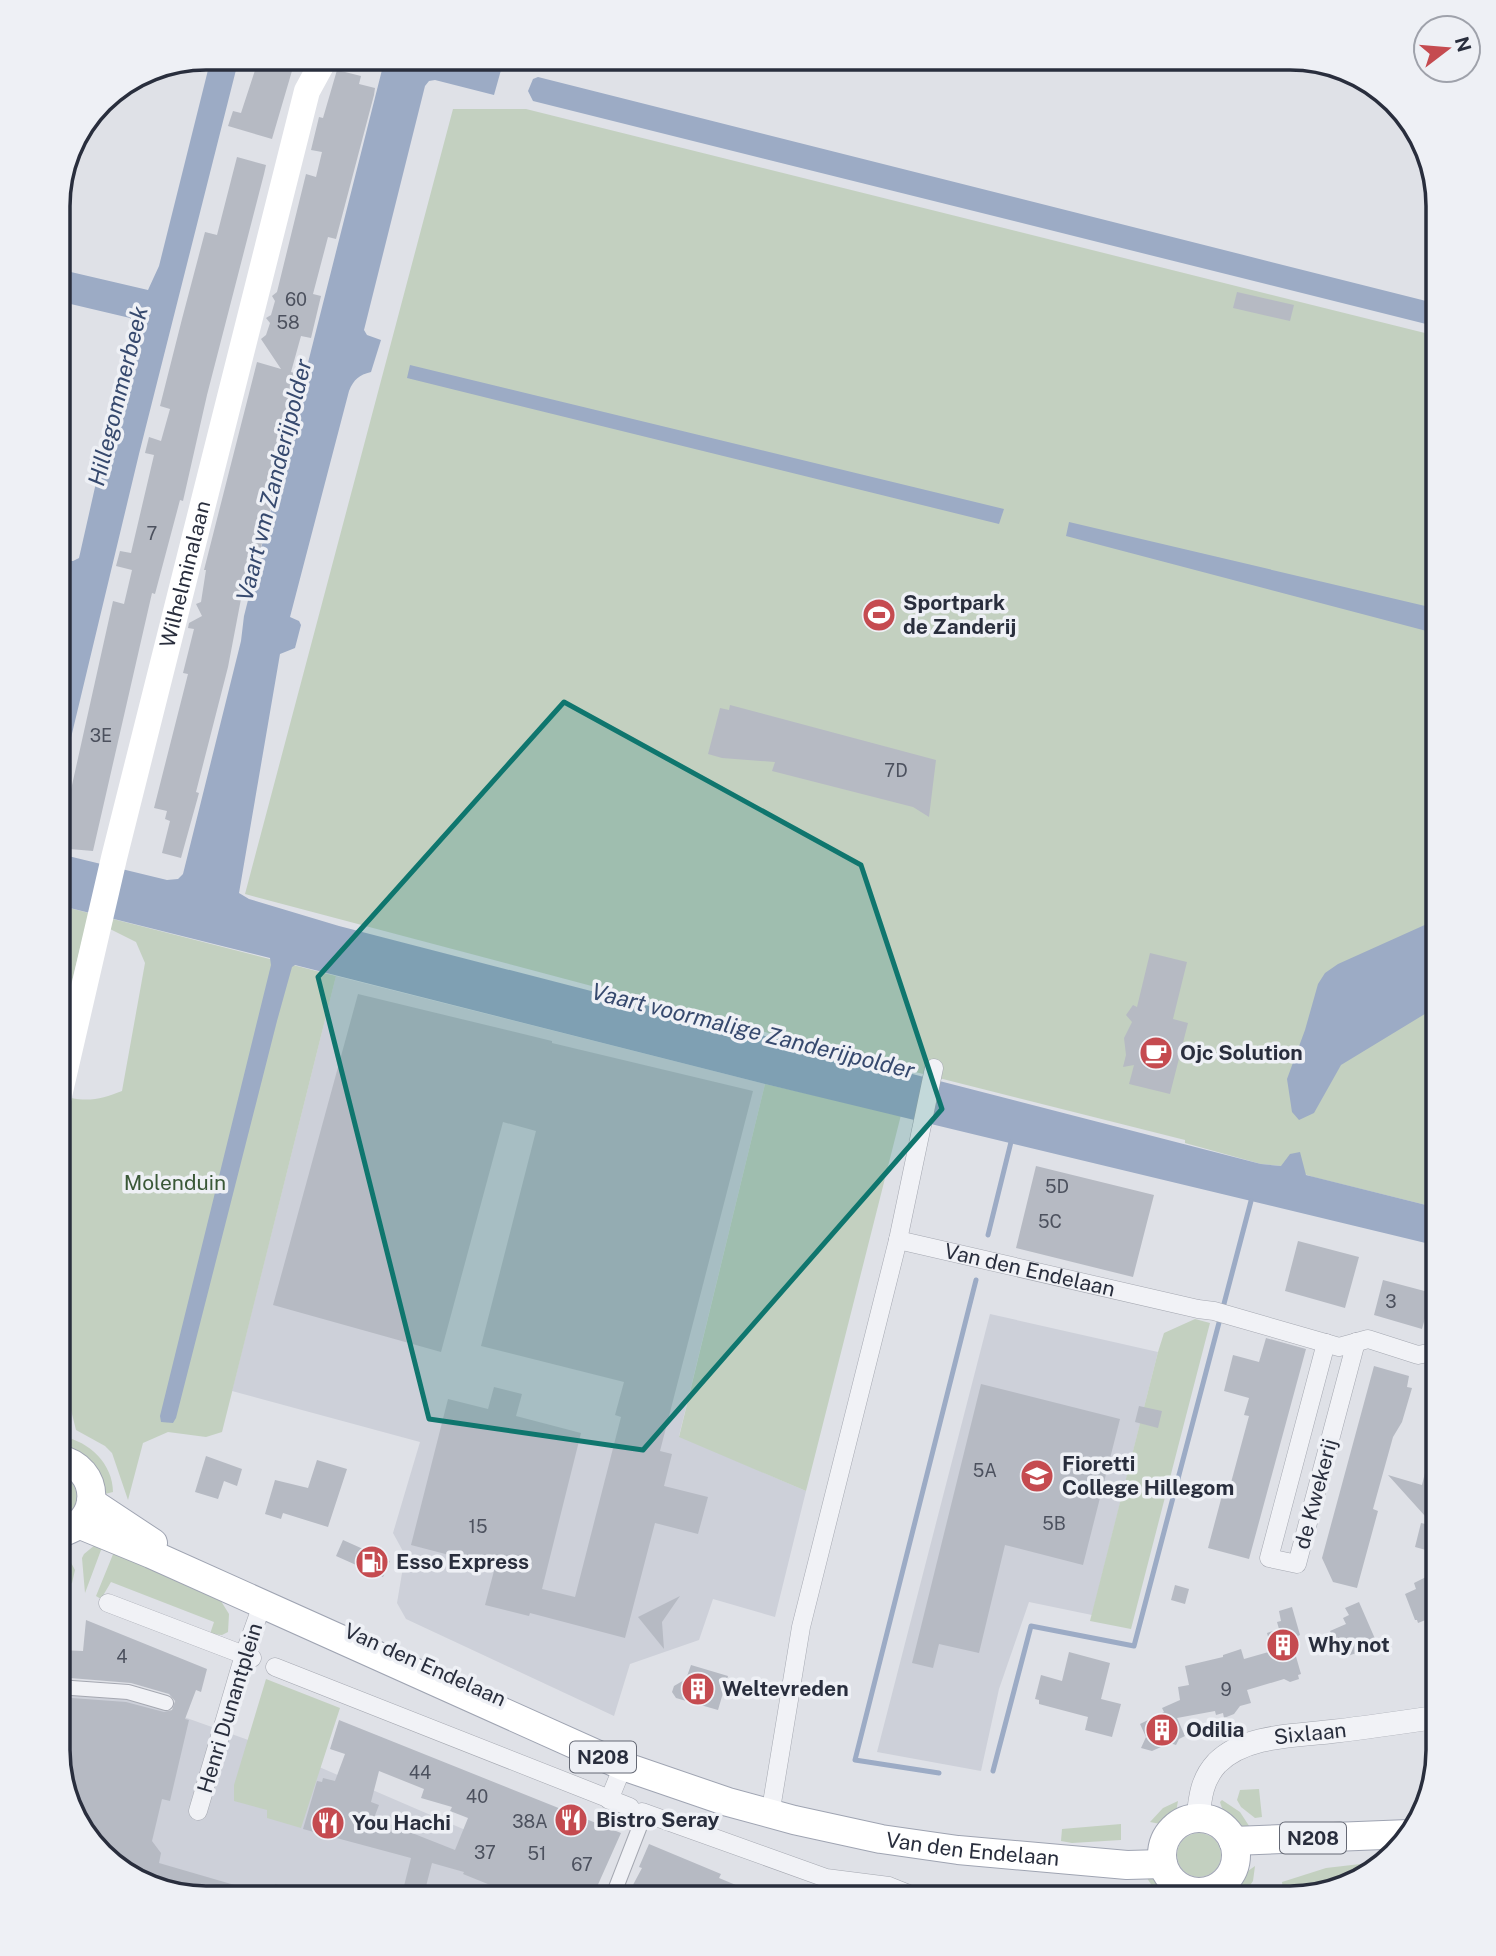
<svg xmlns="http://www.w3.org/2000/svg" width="1496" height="1956" font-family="'Public Sans',sans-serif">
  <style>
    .built { fill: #cdd0d9 }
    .green { fill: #c3d0c0 }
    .water { fill: #9cabc5 }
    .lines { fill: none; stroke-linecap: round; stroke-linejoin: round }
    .stream { stroke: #9cabc5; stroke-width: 5 }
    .building { fill: #b6bac3; fill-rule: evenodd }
    .pedestrian-tunnel { stroke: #bbbdc5; stroke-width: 14; stroke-dasharray: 14 7; stroke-linecap: butt }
    .pedestrian-casing { stroke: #a5a8b1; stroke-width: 16 }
    .minor-casing { stroke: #a5a8b1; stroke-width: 19 }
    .tertiary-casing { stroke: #a5a8b1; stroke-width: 24 }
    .primary-casing { stroke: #9fa4b2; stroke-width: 30 }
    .pedestrian { stroke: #f1f2f6; stroke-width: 14 }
    .minor { stroke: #f1f2f6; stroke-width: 18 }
    .tertiary { stroke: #f1f2f6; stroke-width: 23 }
    .secondary { stroke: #fff; stroke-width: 26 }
    .primary { stroke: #fff; stroke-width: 28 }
    .marked { fill: #0f766e; fill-opacity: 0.2; stroke: #0f766e; stroke-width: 5; stroke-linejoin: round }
    .labels { text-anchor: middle; stroke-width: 7; stroke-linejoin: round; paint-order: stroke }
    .number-label { font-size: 18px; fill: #4c515e }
    .shield { fill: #eef0f5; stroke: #646874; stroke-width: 2 }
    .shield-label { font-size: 19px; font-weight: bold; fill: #292e3d }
    .street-label { font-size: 21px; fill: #292e3d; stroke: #eef0f5 }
    .poi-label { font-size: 21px; font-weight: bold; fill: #292e3d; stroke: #eef0f5; text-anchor: start }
    .park-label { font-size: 21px; fill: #3a5837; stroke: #eef0f5 }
    .water-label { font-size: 23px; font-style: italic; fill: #36496e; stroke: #eef0f5 }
    .rim { fill: none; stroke: #292e3d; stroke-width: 3.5 }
  </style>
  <rect width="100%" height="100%" fill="#dfe1e7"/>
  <!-- built -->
  <path class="built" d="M336,976L765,1084L679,1436L806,1491L775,1617L713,1599L699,1640L630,1664L614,1716L406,1619L397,1603L405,1555L393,1533L420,1442L232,1391Z
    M990,1314L1158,1352L1092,1615L1029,1602L999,1689L981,1771L877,1752Z
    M58,1693L107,1695L153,1706L296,1757L623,1898H205L132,1879L82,1832L58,1750Z"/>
  <!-- green -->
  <path class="green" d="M453,109H526L1437,336L1438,333V1208L1313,1177L1281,1166L1261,1164L1185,1143V1140L923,1074L245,894Z
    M58,905L89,913L58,1037Z
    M113,919L336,976L222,1432L206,1437L168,1432L143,1443L128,1500L112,1453L105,1446L76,1430L69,1402L58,1378V1232L71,1154L67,1150H59L71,1098C91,1102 104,1098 122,1091L145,963L136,942L110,929Z
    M765,1084L901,1115L806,1491L679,1437Z
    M1195,1319L1210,1323L1131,1629L1090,1621L1158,1352L1164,1333Z
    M63,1437C89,1441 113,1464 113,1492L105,1494L68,1449Z
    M58,1473C82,1482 85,1512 58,1517Z
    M101,1540L104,1542L85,1593L82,1558L84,1554Z
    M116,1547L211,1585L229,1614L228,1632L222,1635L210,1634L214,1622L111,1582L101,1599L96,1596Z
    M69,1559L75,1570L72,1583L69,1585L58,1582V1560Z
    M266,1679L340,1708L301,1828L267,1818V1810L234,1801V1785Z
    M1259,1789L1262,1817L1255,1818L1241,1807L1237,1800L1240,1790Z
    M1222,1800L1240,1812L1253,1832C1235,1829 1225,1820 1220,1802Z
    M1178,1801L1176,1812L1166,1825L1150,1822L1163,1808Z
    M1121,1824V1840L1072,1843L1061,1841L1062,1829Z
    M1177 1855a22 22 0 1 1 44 0a22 22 0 1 1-44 0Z
    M1369,1863L1300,1896L1284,1898L1282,1882L1326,1868Z
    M1255,1866L1253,1881L1242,1897L1223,1898L1238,1878Z
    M1143,1872C1159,1874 1168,1886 1176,1898H1160Z"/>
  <!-- water -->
  <path class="water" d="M211,58H239L139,454L58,792V645L70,593L68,586L58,580V560L73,561L79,558L131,328L130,318L58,301V269L148,290L159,266Z
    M385,58C408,58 488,53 501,70L494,95L435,80L429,81L425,86L364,330L367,335L381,340L371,372C359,375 354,379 349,391L290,617L299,621L301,625L295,648L280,654L239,893L249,899L339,926L1261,1164L1281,1166L1290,1154L1300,1152L1306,1175L1438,1208V1246L765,1084L295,965L292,967L277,1021L176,1418L173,1423L161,1422L160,1416L271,965L270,958L58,905V850L64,855L167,880L178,879L183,874L241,641L244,616Z
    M538,77L1438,304V327L533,101L528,91L533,79Z
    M410,365L1004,509L999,524L407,378Z
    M1069,522L1438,609V634L1066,536Z
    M1438,919V1006L1341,1065L1314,1113L1299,1120L1292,1112L1287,1079L1305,1030L1318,984L1325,973L1338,964Z
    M1052,1890L1120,1896L1123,1898H1049Z"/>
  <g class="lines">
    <!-- stream -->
    <path class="stream" d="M988,1235L1011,1142
      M993,1771L1031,1626L1134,1646L1251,1201
      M939,1773L855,1760L976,1280"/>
  </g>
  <!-- building -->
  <path class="building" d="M259,58L294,64L272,139L228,126L233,111L241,113Z
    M337,70L361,76L359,84L375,88L374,95L336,239L328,237L313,294L321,296L311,338L301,336L291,372L297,374L288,413L294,415L253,579L245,578L228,667L196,792L199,793L181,858L162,853L170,821L165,819L167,811L154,808L188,674L183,673L194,629L188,628L189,623L202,616L196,604L201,602L206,570H204L257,362L281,369L261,339L266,335L270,323L266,318L271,315L275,301L272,296L277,292L306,174L316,177L322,152L311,150L319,117L323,118Z
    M237,157L266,165L264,174L207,395L183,501L180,500L155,594L152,593L93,851L58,848L113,601L124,604L132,570L116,566L120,551L131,553L154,455L145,453L149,437L161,441L170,409L160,406L182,319L205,232L217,235Z
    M1237,292L1294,305L1290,321L1233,308Z
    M730,705L936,760L929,817L913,807L772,771L775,762L722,758L708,754L720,708L729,710Z
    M1150,953L1187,962L1173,1019L1188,1023L1170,1094L1129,1084L1134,1065L1123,1067L1126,1055L1124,1038L1132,1022L1126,1015L1133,1005L1137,1007Z
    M358,994L552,1041V1043L753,1091L660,1451L672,1454L664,1486L708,1497L698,1534L655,1523L625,1638L530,1613L529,1616L485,1605L495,1567L411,1545L448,1399L488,1409L494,1387L522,1394L516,1416L581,1433L542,1589L575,1597L621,1417L615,1415L624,1382L481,1346L536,1131L503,1122L441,1352L273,1305Z
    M1036,1166L1154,1195L1133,1277L1016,1248Z
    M1298,1241L1359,1257L1345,1308L1285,1291Z
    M1383,1280L1432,1293L1422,1329L1374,1315Z
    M1266,1338L1306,1349L1249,1559L1208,1548L1224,1488L1229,1490L1249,1416L1244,1415L1249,1398L1224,1391L1233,1355L1259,1362Z
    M1374,1366L1409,1376L1407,1387L1412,1388L1402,1422L1393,1437L1373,1509L1378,1511L1357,1588L1333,1582L1322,1558Z
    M981,1384L1120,1419L1083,1565L1005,1545L979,1653L939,1644L933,1668L912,1663Z
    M1139,1406L1162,1411L1158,1428L1135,1422Z
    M1433,1440L1438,1441V1531L1433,1552L1415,1547L1421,1523L1434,1526L1388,1475L1422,1485Z
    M206,1456L242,1469L237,1486L224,1481L218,1499L195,1492Z
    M317,1460L347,1469L328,1527L283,1513L281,1519L265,1514L275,1480L308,1488Z
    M343,1540L390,1561L383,1577L336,1556Z
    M1432,1574L1438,1589L1433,1592L1438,1603V1615L1418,1623L1417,1620H1415L1405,1594L1416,1589L1414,1583Z
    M1175,1585L1189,1589L1185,1604L1171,1600Z
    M680,1596L662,1622L664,1649L638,1617Z
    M1359,1602L1376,1641L1363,1646L1365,1650L1342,1658L1330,1631L1346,1624L1343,1618L1349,1615L1345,1608Z
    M1292,1607L1300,1635L1298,1636L1300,1644L1293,1646L1301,1674L1298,1675L1299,1679L1290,1682L1284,1679L1247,1690L1251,1703L1240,1706L1234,1714L1224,1718L1223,1713L1216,1715L1215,1711L1177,1718L1185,1736L1179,1739L1176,1745L1170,1743L1152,1751L1141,1748L1146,1737L1140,1724L1164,1712L1162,1708L1180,1700L1178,1687L1189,1685L1185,1666L1223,1657V1655L1241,1649L1244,1659L1272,1651L1267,1633L1279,1629L1277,1622L1281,1621L1279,1611Z
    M86,1620L207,1669L201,1692L196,1690L185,1719L189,1720L170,1801L162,1799L152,1841L161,1853L159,1863L265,1894V1898H205L132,1879L82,1832L58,1750V1697L126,1702L164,1712L172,1710L175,1701L169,1694L131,1683L58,1677V1650L83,1651Z
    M1069,1652L1110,1663L1101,1699L1121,1704L1112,1737L1085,1730L1088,1717L1039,1704V1700L1035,1699L1041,1675L1062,1681Z
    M691,1665L728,1676L718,1710L676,1698L672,1692L674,1686L686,1679Z
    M339,1720L621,1833L592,1898H522L463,1874L464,1872L432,1863L423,1898H401L411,1858L303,1829L317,1781L322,1782L323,1778L335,1781L345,1754L330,1749ZM379,1771L424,1789L421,1798L452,1807L450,1811L468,1818L455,1850L374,1818L379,1805L371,1802Z
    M649,1844L721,1874L719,1878L767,1898H713L684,1886L680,1898H626L642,1868L639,1867Z"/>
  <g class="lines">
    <!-- pedestrian-tunnel -->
    <path class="pedestrian-tunnel" d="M279,1898L282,1886"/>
    <defs>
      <path id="pedestrian" d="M58,1687L128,1692L166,1703
        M612,1898L645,1813"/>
      <g id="minor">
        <path id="s1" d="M898,1240L1198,1309L1214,1311L1339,1347L1368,1339L1418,1355L1438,1351"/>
        <path d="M1326,1343L1269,1558L1297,1564L1356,1342"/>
        <path d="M108,1603L252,1658"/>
        <path d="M275,1667L630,1807"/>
        <path d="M609,1800L623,1766"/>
        <path d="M772,1803L801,1627L898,1240L934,1068"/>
        <path d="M198,1811L244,1655L262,1605"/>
        <path d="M642,1812L826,1878L889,1886L919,1898"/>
        <path d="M1204,1898V1892"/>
      </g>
      <g id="tertiary">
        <path id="s2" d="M1198,1818C1200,1797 1202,1779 1217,1763C1246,1734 1298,1736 1336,1731C1370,1727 1404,1722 1438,1717"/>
      </g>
      <g id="primary">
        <path d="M91,1502L153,1543"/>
        <path id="s4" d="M78,1524L151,1554L623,1766L728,1802L794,1820L881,1839L958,1850L1127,1865L1163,1864"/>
        <path d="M58,1533C103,1525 102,1467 58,1459"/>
        <circle cx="1199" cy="1855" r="37"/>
        <path d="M1233,1841L1409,1834"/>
      </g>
    </defs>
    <!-- pedestrian casing -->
    <use href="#pedestrian" class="pedestrian-casing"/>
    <!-- minor casing -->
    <use href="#minor" class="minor-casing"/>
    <!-- tertiary casing -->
    <use href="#tertiary" class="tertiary-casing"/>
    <!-- primary casing -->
    <use href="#primary" class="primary-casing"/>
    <!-- pedestrian -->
    <use href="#pedestrian" class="pedestrian"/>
    <!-- minor -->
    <use href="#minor" class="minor"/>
    <!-- tertiary -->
    <use href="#tertiary" class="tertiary"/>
    <!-- secondary -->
    <path class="secondary" id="s3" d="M58,1100L114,858L307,91L325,58"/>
    <!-- primary -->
    <use href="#primary" class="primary"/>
  </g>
  <!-- marked area -->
  <path class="marked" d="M564,702L861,865L942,1109L643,1450L429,1419L318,977Z"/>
  <!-- icons -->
  <defs>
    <symbol id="stadium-disc" viewBox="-11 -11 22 22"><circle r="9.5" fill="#c54b50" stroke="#eef0f5"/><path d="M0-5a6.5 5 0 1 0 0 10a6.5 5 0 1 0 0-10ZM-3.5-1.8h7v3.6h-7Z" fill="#fff"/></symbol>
    <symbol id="cafe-disc" viewBox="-11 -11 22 22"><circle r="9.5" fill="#c54b50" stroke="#eef0f5"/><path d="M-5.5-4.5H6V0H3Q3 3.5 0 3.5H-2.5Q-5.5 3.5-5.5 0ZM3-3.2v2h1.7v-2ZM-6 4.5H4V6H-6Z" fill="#fff"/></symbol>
    <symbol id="university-disc" viewBox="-11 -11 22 22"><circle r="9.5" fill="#c54b50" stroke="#eef0f5"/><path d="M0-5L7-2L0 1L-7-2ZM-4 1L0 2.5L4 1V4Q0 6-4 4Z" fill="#fff"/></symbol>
    <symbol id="fuel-disc" viewBox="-11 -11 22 22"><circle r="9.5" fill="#c54b50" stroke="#eef0f5"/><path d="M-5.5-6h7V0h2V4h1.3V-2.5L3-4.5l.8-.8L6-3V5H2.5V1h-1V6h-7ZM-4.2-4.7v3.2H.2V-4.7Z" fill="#fff"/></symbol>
    <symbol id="building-disc" viewBox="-11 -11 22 22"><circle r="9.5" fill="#c54b50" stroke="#eef0f5"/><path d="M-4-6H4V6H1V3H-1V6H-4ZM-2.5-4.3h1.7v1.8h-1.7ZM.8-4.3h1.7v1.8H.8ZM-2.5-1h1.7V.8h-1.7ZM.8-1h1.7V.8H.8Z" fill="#fff"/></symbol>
    <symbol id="restaurant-disc" viewBox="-11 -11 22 22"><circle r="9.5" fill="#c54b50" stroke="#eef0f5"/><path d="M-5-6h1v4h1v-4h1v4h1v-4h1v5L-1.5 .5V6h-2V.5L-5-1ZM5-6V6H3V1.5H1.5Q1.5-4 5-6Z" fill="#fff"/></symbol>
  </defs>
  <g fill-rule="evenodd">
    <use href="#stadium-disc" x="860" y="596" width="38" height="38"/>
    <use href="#cafe-disc" x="1137" y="1034" width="38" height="38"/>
    <use href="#university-disc" x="1018" y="1457" width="38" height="38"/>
    <use href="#fuel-disc" x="353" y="1543" width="38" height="38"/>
    <use href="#building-disc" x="1264" y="1626" width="38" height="38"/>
    <use href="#building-disc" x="679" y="1670" width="38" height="38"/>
    <use href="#building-disc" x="1143" y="1711" width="38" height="38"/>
    <use href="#restaurant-disc" x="552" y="1801" width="38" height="38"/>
    <use href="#restaurant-disc" x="309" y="1804" width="38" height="38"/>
  </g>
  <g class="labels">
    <!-- number labels -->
    <g class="number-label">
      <text x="296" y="306">60</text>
      <text x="288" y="329">58</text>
      <text x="152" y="540">7</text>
      <text x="101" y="742">3E</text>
      <text x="896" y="777">7D</text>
      <text x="1057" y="1193">5D</text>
      <text x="1050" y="1228">5C</text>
      <text x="1391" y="1308">3</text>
      <text x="985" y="1477">5A</text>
      <text x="1054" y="1530">5B</text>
      <text x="478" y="1533">15</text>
      <text x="122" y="1663">4</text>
      <text x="1226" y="1696">9</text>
      <text x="420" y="1779">44</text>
      <text x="477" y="1803">40</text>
      <text x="530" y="1828">38A</text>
      <text x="485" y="1859">37</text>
      <text x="537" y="1860">51</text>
      <text x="582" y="1871">67</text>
    </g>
    <!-- shield labels -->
    <g class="shield">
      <rect x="570" y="1741.5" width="66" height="31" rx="5"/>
      <rect x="1280" y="1822.5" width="66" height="31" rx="5"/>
    </g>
    <g class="shield-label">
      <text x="603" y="1764">N208</text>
      <text x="1313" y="1845">N208</text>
    </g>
    <!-- street labels -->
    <g class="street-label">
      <text dy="7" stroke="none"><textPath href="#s3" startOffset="541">Wilhelminalaan</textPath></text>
      <text dy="7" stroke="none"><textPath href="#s1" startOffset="135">Van den Endelaan</textPath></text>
      <text transform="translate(1316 1494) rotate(-75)" y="7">de Kwekerij</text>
      <text transform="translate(425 1665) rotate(24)" y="7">Van den Endelaan</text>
      <text transform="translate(230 1708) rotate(-73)" y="7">Henri Dunantplein</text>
      <text dy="7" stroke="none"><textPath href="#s2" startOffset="159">Sixlaan</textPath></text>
      <text dy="7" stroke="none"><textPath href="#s4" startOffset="957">Van den Endelaan</textPath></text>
    </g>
    <!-- poi labels -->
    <g class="poi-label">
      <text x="903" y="610">Sportpark<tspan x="903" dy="24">de Zanderij</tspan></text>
      <text x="1180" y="1060">Ojc Solution</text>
      <text x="1062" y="1471">Fioretti<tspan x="1062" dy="24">College Hillegom</tspan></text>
      <text x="396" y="1569">Esso Express</text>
      <text x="1308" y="1652">Why not</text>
      <text x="722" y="1696">Weltevreden</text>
      <text x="1186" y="1737">Odilia</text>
      <text x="596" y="1827">Bistro Seray</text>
      <text x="352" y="1830">You Hachi</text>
    </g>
    <!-- park labels -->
    <g class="park-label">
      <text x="175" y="1190">Molenduin</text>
    </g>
    <!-- water labels -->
    <g class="water-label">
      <text transform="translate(118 396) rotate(-76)" y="8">Hillegommerbeek</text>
      <text transform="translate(274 480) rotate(-76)" y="8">Vaart vm Zanderijpolder</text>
      <text transform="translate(753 1031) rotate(14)" y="8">Vaart voormalige Zanderijpolder</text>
    </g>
  </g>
  <!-- crop -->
  <path d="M0 0H1496V1956H0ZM206 70H1290A136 136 0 0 1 1426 206V1750A136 136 0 0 1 1290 1886H206A136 136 0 0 1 70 1750V206A136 136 0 0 1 206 70Z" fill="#eef0f5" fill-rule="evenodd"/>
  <path class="rim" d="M206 70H1290A136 136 0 0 1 1426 206V1750A136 136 0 0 1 1290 1886H206A136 136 0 0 1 70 1750V206A136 136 0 0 1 206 70Z"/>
  <!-- north arrow -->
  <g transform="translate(1447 49) rotate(74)"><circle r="33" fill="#eef0f5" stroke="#9fa2ab" stroke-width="2"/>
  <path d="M0-5L12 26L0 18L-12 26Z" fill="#c54b50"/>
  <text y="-10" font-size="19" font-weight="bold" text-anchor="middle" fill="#292e3d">N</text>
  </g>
</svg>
